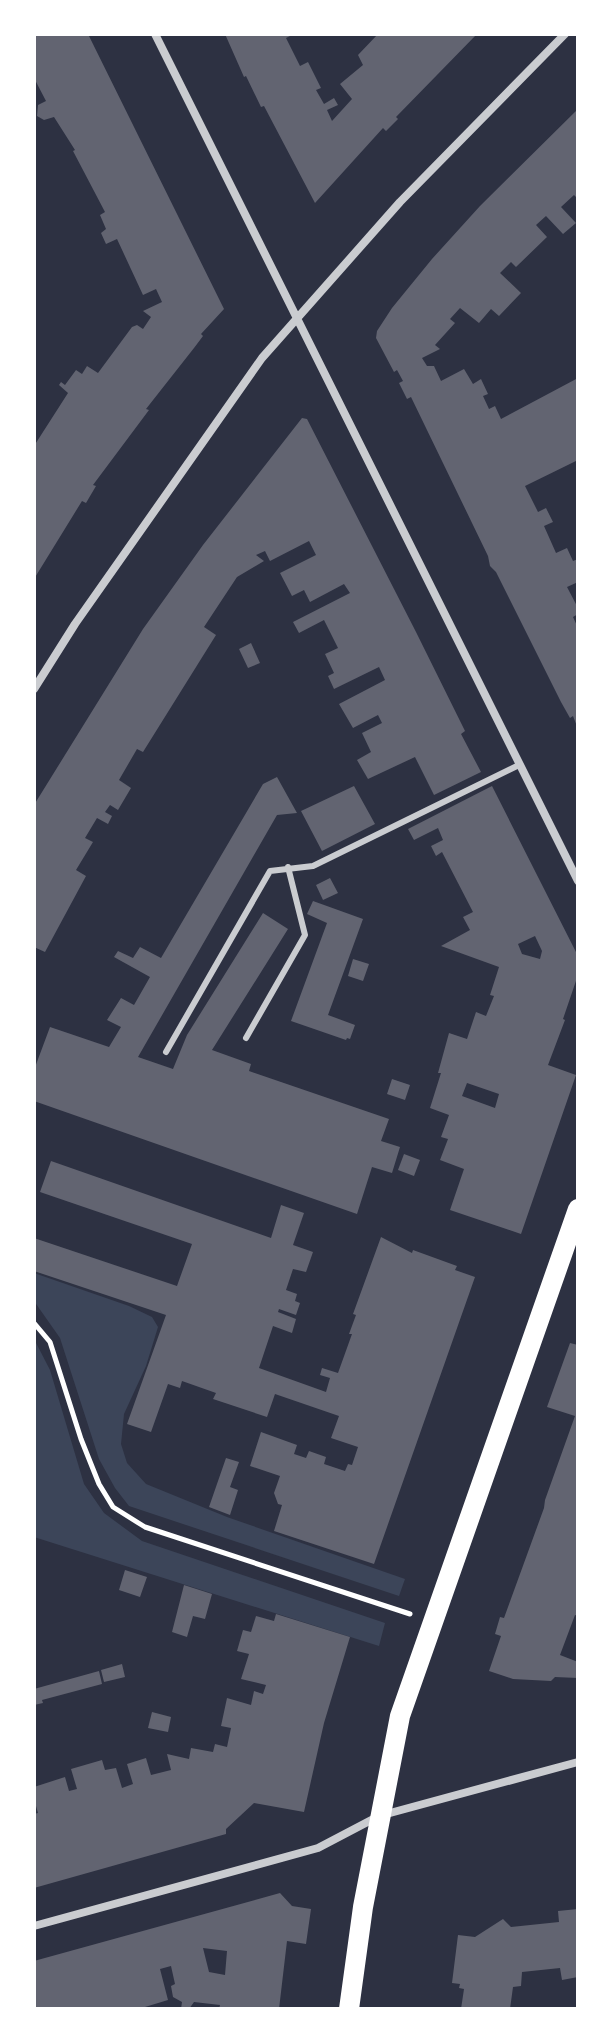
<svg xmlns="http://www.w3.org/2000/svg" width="612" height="2043" font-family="Helvetica,sans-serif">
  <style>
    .green { fill: #3c4559 }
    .building { fill: #626471; fill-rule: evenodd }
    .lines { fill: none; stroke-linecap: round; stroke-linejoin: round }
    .path { stroke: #fff; stroke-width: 5 }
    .service { stroke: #caccd0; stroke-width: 6 }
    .minor { stroke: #caccd0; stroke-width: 8 }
    .primary { stroke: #fff; stroke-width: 20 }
  </style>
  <rect width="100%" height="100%" fill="#2d3142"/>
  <!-- green -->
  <path class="green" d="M34,1273L129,1306L152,1317L158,1327L146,1366L124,1414L121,1444L127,1463L146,1484L227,1517L405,1579L399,1596L129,1506L115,1488L99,1459L60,1338L34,1301Z
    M34,1339L50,1370L84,1484L104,1513L142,1541L385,1623L379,1646L34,1537Z"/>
  <!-- building -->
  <path class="building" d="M34,34H88L224,309L201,334L203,336L194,348L146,409L149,410L93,485L96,486L86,503L82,501L34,579V446L68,393L59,385L61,382L65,385L76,370L82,374L87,366L98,373L132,327L137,325L143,329L151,317L143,311L162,302L156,289L143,295L117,239L106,244L101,233L106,229L100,215L105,212L73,151L75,150L54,117L44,120L37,116L38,105L46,101L34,78Z
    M225,34H294L286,38L300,66L308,62L321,88L316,90L324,104L334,98L338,105L327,110L332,121L352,99L340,84L363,65L358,55L378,34H477L396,117L398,119L386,131L383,128L315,203L264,106L261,107L246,76L244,77Z
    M578,109V199L574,195L561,207L576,223L563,234L546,216L536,225L547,237L516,267L511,262L500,273L521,293L499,316L491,309L479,323L460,308L450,319L455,323L435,345L440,349L422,358L427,366H434L441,381L464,369L473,384L481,379L488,394L483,396L489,409L495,406L501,419L578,378V460L525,486L538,512L546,508L553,522L544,526L556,553L567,548L573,561L578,559V582L567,587L578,608V614L573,617L578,628V729L573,716L570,718L561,702L496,572L490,566L488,556L411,397L407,399L399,383L403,381L397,370L394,372L376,338L377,331L392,308L432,259L480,206Z
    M302,418L307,419L416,632L465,731L461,734L481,772L434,795L415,757L368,779L357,760L371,752L362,733L382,723L378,715L353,728L339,704L385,680L379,667L334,689L328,676L334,673L325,654L338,648L324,620L299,633L293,622L350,593L344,584L310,602L304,590L292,596L280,573L316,555L309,541L270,561L265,551L256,555L264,561L237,577L204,627L216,635L143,752L137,749L119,780L131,788L118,810L110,805L105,812L112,816L108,824L97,818L85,838L93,842L76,870L86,876L45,952L34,947V805L143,629L203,545Z
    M251,643L260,663L248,668L239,649Z
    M277,777L297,813L277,815L138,1057L173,1069L187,1035L263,913L288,929L212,1050L251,1064L249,1071L389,1119L381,1141L400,1147L392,1173L372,1167L357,1214L34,1101V1070L50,1027L109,1047L121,1027L107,1020L121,998L134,1005L150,977L114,957L118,951L133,958L140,947L161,958L263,784Z
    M354,786L375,824L322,851L301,811Z
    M492,786L578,956V975L563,1019L565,1020L548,1065L576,1075L521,1234L450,1210L464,1169L440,1160L448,1139L441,1137L449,1115L430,1108L441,1073H438L449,1033L467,1039L476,1012L486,1016L494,996L490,995L499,967L441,946L470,930L463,917L473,912L442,852L436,856L431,846L443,840L438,828L414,840L408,829ZM535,936L542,951L540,959L522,954L518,944ZM467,1083L499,1094L495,1108L462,1096Z
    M330,878L338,893L323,900L316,885Z
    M313,901L363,919L328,1015L355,1025L350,1039L347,1038L346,1040L291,1021L327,923L307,914Z
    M353,959L369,964L363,981L348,976Z
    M392,1079L410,1085L405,1100L387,1094Z
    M404,1154L420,1160L414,1176L398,1170Z
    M51,1161L271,1238L281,1205L304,1213L293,1245L313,1252L306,1272L293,1269L286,1290L297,1294L295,1301L300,1303L296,1315L279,1309L278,1312L296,1319L292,1333L273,1326L259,1368L326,1392L330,1378L320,1375L322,1368L338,1373L352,1334H349L356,1315L353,1314L381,1237L412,1253L413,1250L457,1266L455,1270L475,1277L374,1564L274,1531L282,1505L278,1504L274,1493L280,1476L250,1466L261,1432L297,1445L294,1454L306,1458L309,1451L326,1457L324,1464L345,1471L348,1464L352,1465L358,1447L331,1438L339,1416L275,1394L267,1417L213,1399L216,1393L182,1381L180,1388L168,1384L151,1432L127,1424L166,1315L34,1271V1238L177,1286L192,1244L40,1192Z
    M570,1343L578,1345V1602L576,1608L578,1616L575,1615L560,1655L578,1662V1678L555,1677L551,1681L513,1679L489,1671L501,1636L495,1634L500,1617L504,1618L544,1508L545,1500L575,1416L547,1407Z
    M226,1458L239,1462L230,1487L238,1490L230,1515L209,1507Z
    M125,1570L147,1577L140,1597L119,1590Z
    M184,1585L212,1594L205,1619L193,1616L187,1637L172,1632Z
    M276,1614L350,1637L324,1723L304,1812L254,1803L226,1829V1834L34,1888V1814L38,1813L34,1799V1787L65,1777L69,1791L77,1789L71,1769L102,1760L105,1770L116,1768L122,1788L133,1784L127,1764L146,1758L151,1775L171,1770L167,1754L189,1759L191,1748L213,1752L215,1744L227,1747L231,1728L221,1726L227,1698L251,1705L254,1691L263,1694L266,1685L241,1679L249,1654L237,1651L243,1630L251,1632L256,1616L274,1621Z
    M122,1664L125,1677L104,1682L101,1670Z
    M99,1671L102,1684L42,1700L43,1703L34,1705V1689Z
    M152,1712L171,1717L168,1732L148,1728Z
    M280,1893L292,1906L311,1909L306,1944L287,1941L279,2009H219L220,2005L194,2002L189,2009H181L182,2002L173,1997L171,1986L175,1984L171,1966L160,1969L168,2000L145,2007V2009H34V1961ZM203,1948L227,1951L225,1975L209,1972Z
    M578,1909V1977L562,1980L560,1968L522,1972L521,1986L513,1987L510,2009H461L464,1989L459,1988L460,1984L452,1983L458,1935L475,1937L503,1919L511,1927L559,1922L558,1911Z"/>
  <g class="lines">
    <!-- path -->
    <path class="path" d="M34,1323L50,1342L81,1439L99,1484L113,1507L145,1527L410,1614"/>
    <!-- service -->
    <path class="service" d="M246,1038L305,935L288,867
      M166,1052L270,871L313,866L519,765"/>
    <!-- minor -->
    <path class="minor" d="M155,34L578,881
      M34,689L75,624L262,358L400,202L565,34
      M34,1926L318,1848L379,1816L578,1762"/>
    <!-- primary -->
    <path class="primary" d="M349,2009L363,1907L400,1716L578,1209"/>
  </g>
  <!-- border -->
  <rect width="612" height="2043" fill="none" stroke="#ffffff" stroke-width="72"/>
</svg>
